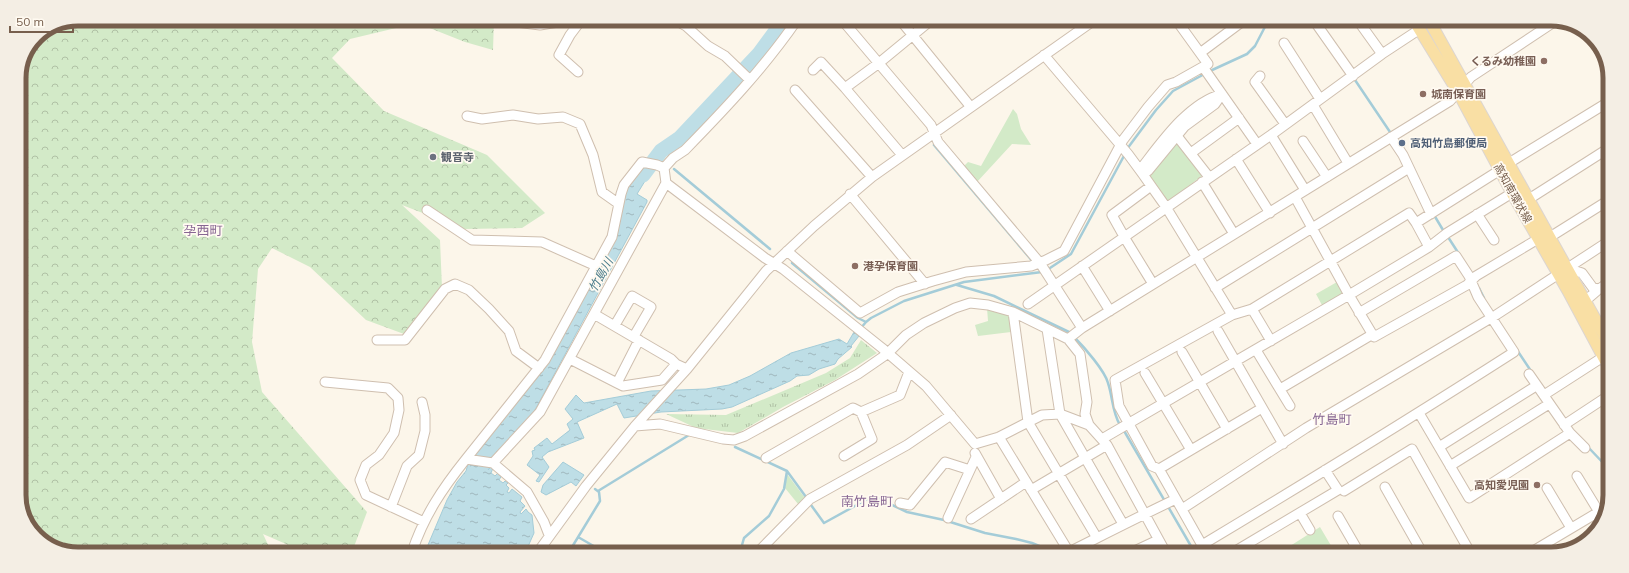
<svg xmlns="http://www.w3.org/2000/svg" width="1629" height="573" font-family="Mulish,'Noto Sans JP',sans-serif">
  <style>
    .grass { fill: url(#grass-tufts) }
    .forest { fill: url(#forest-crowns) }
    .park { fill: #d3eac8 }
    .water { fill: url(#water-ripples); stroke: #a4ccd8 }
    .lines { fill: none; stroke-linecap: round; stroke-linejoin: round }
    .stream { stroke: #a4ccd8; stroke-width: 2.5 }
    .river { stroke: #bedee6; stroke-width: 15 }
    .minor-casing { stroke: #cfbfaf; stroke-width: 11 }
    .major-casing { stroke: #dcd5d1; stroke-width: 13 }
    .minor { stroke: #fff; stroke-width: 9 }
    .major { stroke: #f9dfa4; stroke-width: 11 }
    .education-dot { fill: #8d6e63; stroke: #fffaf1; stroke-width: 1.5 }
    .service-dot { fill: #5c6f8a; stroke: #fffaf1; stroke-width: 1.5 }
    .worship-dot { fill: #6b7280; stroke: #fffaf1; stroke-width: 1.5 }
    .labels { text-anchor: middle; stroke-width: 3.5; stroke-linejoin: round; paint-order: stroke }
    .education-label { font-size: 11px; font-weight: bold; fill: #785e54; stroke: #fffaf1; text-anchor: end }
    .service-label { font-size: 11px; font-weight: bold; fill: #4e5e75; stroke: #fffaf1; text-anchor: start }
    .worship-label { font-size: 11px; font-weight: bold; fill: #5b616d; stroke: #fffaf1; text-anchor: start }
    .street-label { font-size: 11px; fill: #775f4d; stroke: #fffaf1 }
    .water-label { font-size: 12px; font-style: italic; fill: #477a8a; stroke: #fffaf1 }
    .quarter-label { font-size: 13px; fill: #876693; stroke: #fffaf1 }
    .rim { fill: none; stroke: #775f4d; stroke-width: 5 }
  </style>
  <defs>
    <pattern id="grass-tufts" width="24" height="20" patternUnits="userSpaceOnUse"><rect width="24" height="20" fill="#d3eac8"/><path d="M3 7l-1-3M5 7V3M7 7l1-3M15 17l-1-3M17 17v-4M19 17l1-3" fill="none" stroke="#b0c1a5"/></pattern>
    <pattern id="forest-crowns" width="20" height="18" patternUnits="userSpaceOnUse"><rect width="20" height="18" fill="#d3eac8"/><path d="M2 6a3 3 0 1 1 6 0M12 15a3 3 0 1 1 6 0" fill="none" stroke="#b0c1a5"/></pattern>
    <pattern id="water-ripples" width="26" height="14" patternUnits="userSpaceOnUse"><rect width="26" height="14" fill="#bedee6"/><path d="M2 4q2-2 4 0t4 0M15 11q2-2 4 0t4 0" fill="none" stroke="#9fb7bd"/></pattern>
  </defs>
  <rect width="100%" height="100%" fill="#fcf6ea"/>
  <!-- grass -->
  <path class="grass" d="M861,340L877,353L835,380L783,407L738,433L696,428L666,414L726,415L826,373L850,358Z"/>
  <!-- forest -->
  <path class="forest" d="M78,19L494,20L493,50L465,42L417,23L350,39L332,58L384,111L487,155L545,213L522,228L464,229L402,205L440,240L442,288L404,334L366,320L310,267L272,248L258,269L252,342L262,392L367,512L352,552L302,551L263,534L271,551H59L31,531L19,499V74L36,36Z"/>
  <!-- park -->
  <path class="park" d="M1013,109L1017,114L1021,129L1031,145L1012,144L977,182L964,166L968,162L981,166Z
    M1176,142L1203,175L1169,201L1165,199L1151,179L1150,174Z
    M1337,282L1344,293L1323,307L1316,294Z
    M987,308L1009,314L1011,332L978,336L975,325L988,321Z
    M787,474L805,498L798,504L785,488Z
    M1320,527L1336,554L1279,553Z"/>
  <!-- water -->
  <path class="water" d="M642,166L653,168L637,194L647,200V202L535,410L488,470L491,467L493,468L491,473L495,476L498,473L500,476L502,475L499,480L503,483L505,481L508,483L506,485L509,488L507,492L509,493L512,489L522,497L520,501L525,506L520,512L521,514L526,509L528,512L532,515L534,533L526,551L425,552L447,500L457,482L466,471L468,464L479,448L543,371L590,282L624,195L626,194V191L625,190Z
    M854,332L859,336L851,346L852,347L838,359L835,364L819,369L809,375L797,376L790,381L732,407L722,409L661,412L624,418L617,404L577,422L584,438L548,452L542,457L549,467L539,482L536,481L540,475L527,465L533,456L532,451L535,450L534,448L547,438L552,444L570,430L567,424L573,419L565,409L576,395L584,403L651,391L706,389L729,385L750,376L791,353L839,339L847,344Z
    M563,462L584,475L576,486L571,482L546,495L541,492L543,485Z"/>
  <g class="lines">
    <!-- stream -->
    <path class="stream" d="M1355,80L1390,132
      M934,145L1034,263
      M1127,149L1156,110L1173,91L1210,71L1247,54L1255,46L1268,21
      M657,156L661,159
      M674,169L770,249
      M1434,215L1443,230
      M1448,237L1459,254
      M792,263L858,318L866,322
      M1047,270L1071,254L1125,154
      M957,285L994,296L1069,332
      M1479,288L1484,298
      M860,329L866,322L871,318L904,301L964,282L1042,272
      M1075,338C1084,347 1105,371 1108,383C1113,398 1112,412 1120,425
      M1517,350L1531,371
      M1123,429L1195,553
      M735,447L787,471L806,497
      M1588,447L1607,467
      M598,491L689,435
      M811,505L824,523L873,496L907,512L944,520L985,533L1016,539L1032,543L1056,553
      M578,537L604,552
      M569,552L600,501L599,492L595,489
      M740,552L744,538L769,516L784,489L787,471"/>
    <!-- river -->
    <path class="river" d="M643,175L661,151L680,138L759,54L784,20"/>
    <defs>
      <path id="minor" d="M675,20L686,26L708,46L725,56L750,80
        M843,21L931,125L938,142L1040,263L1082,328
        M901,21L970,106
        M516,22L540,25L558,22L579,23L585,20
        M1315,22L1353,76
        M1359,22L1382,54
        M1284,43L1320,99
        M1200,53L1243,21
        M1044,55L1128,154L1142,173L1166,207L1232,315
        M1203,67L1257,144
        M813,70L821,62L845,88
        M578,72L559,55L570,35L579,23
        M1260,76L1255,82L1285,124
        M795,90L872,177
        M1222,94L1215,104L1185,126L1148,171L1142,173L1143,166C1163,140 1189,103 1222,94Z
        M1313,105L1348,163
        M467,116L482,119L513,115L538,119L563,117L580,124L593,155L602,192L619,204
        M1271,135L1305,190
        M1177,136L1209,177
        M1391,137L1403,155L1431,214
        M1303,141L1327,177
        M1191,153L1239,118
        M902,155L845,88L879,63L930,21
        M1236,159L1270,213
        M1509,163L1610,101
        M1202,182L1234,234
        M666,183L765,258L783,269L882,348L926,386L975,444L999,437L1042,415L1060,414L1089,425
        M1151,186L1112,215L1126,240L1153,284
        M850,194L925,284
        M1295,197L1349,295L1374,337L1467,285L1476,276L1538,239
        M1529,199L1609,148
        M427,210L472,240L542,242L596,266
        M1477,214L1494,240
        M1416,223L1429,247
        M1550,237L1609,200
        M787,251L860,313L898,292L933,281L966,272L1031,266L1044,261L1064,251L1123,140L1148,107L1167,85L1176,82L1208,64L1177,21
        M1082,266L1110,311
        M1567,268L1582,273L1593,288L1599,289
        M1215,288L1409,168
        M1585,301L1599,289L1608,283
        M1028,304L1271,135L1382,54L1420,29
        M1252,309L1271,341
        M1013,312L1028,422L1097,538
        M594,314L671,359L676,364L687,369
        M615,325L632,296L651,307L634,336
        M1047,329L1060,414L1123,524
        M1218,331L1283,444
        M1068,339L1082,328L1450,101L1471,77L1554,22
        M377,340H405L445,289L455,284L469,290L489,309L509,331L516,351L539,368
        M1256,350L1290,406
        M1182,352L1227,429
        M570,359L617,383L639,340
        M1145,373L1191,450
        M1529,374L1570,433L1585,448
        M325,382L388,388L398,398L399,410L394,433L379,455L366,465L360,480L366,495L424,522
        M617,383L623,386L662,380L676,364
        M1280,389L1373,334
        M1544,395L1603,357
        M1419,413L1469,498L1570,433
        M1564,425L1608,396
        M635,426L660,424L723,439L734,440L745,436L858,374L887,354L906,335L924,323L955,308L970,303L988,305L1013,312L1068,339L1080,354L1087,402L1085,414L1089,425L1107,445L1166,553
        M999,437L1069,552C1105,534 1140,516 1176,499
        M1102,439L1349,295L1429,247L1447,233L1512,193
        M1439,447L1536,386
        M975,453L1001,499
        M844,456L872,439L861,412
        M766,458L853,408L861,412L900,395L909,372
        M493,463L540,412L666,183L664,168L673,158L685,150C725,109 764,68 797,20
        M1450,466L1549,404
        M1159,469L1262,408
        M1577,476L1599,512
        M1385,487L1423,554
        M1547,488L1571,528
        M1031,490L1107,445
        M1344,491L1412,449L1471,554
        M900,503L910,505L945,462L970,470
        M391,507L407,466L419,455L425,431V415L422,402
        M1182,509L1306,428L1496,315L1609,241
        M1300,513L1310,530
        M1338,516L1360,554
        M948,518L976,457
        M971,519L1026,482
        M549,535L544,522L527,492L493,463L466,459L545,360L612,237L621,194L624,185L642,162L657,165L664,168
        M1202,545C1307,482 1411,418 1514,352L1478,297L1469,276L1456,256L1359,313
        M412,552C424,516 442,489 466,459
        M538,552L586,486L635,426L687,369L766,271L814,226L872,177L1093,21
        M758,552L810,499L907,445L951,415
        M1130,553L1158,540
        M1209,553L1202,545L1159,469L1152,466L1119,406L1115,380L1232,315L1252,309L1409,213L1416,223L1500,170
        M1232,553L1338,490L1325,470
        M1528,554L1607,507"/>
      <path id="major" d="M1415,22L1458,92L1512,193L1568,291L1608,366
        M1430,22L1608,342"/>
    </defs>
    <!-- minor casing -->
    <use href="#minor" class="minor-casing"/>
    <!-- major casing -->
    <use href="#major" class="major-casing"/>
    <!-- minor -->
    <use href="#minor" class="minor"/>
    <!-- major -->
    <use href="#major" class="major"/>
  </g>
  <!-- markers -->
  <g class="education-dot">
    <circle cx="1544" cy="61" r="4"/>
    <circle cx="1423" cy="94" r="4"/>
    <circle cx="855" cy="266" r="4"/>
    <circle cx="1537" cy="485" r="4"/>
  </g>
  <circle class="service-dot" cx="1402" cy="143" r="4"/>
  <circle class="worship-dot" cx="433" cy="157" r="4"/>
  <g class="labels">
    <!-- education labels -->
    <g class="education-label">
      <text x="1536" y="65">くるみ幼稚園</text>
      <text x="1431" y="98" text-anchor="start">城南保育園</text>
      <text x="863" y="270" text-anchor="start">港孕保育園</text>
      <text x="1529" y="489">高知愛児園</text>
    </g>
    <!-- service labels -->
    <g class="service-label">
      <text x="1410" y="147">高知竹島郵便局</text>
    </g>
    <!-- worship labels -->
    <g class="worship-label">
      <text x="441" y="161">観音寺</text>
    </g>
    <!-- street labels -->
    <g class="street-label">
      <text transform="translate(1513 193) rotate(61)" y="4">高知南環状線</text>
    </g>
    <!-- water labels -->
    <g class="water-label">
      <text transform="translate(601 275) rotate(-61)" y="4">竹島川</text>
    </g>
    <!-- quarter labels -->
    <g class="quarter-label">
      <text x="203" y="235">孕西町</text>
      <text x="1332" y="424">竹島町</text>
      <text x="867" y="506">南竹島町</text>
    </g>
  </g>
  <!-- crop -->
  <path d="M0 0H1629V573H0ZM78 26H1551A52 52 0 0 1 1603 78V495A52 52 0 0 1 1551 547H78A52 52 0 0 1 26 495V78A52 52 0 0 1 78 26Z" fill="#f4eee4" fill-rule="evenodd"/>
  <path class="rim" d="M78 26H1551A52 52 0 0 1 1603 78V495A52 52 0 0 1 1551 547H78A52 52 0 0 1 26 495V78A52 52 0 0 1 78 26Z"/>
  <!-- scale -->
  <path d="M10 26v6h63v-6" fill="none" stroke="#775f4d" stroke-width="2"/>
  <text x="16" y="26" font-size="12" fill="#775f4d" stroke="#fffaf1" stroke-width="3" paint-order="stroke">50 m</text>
</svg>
